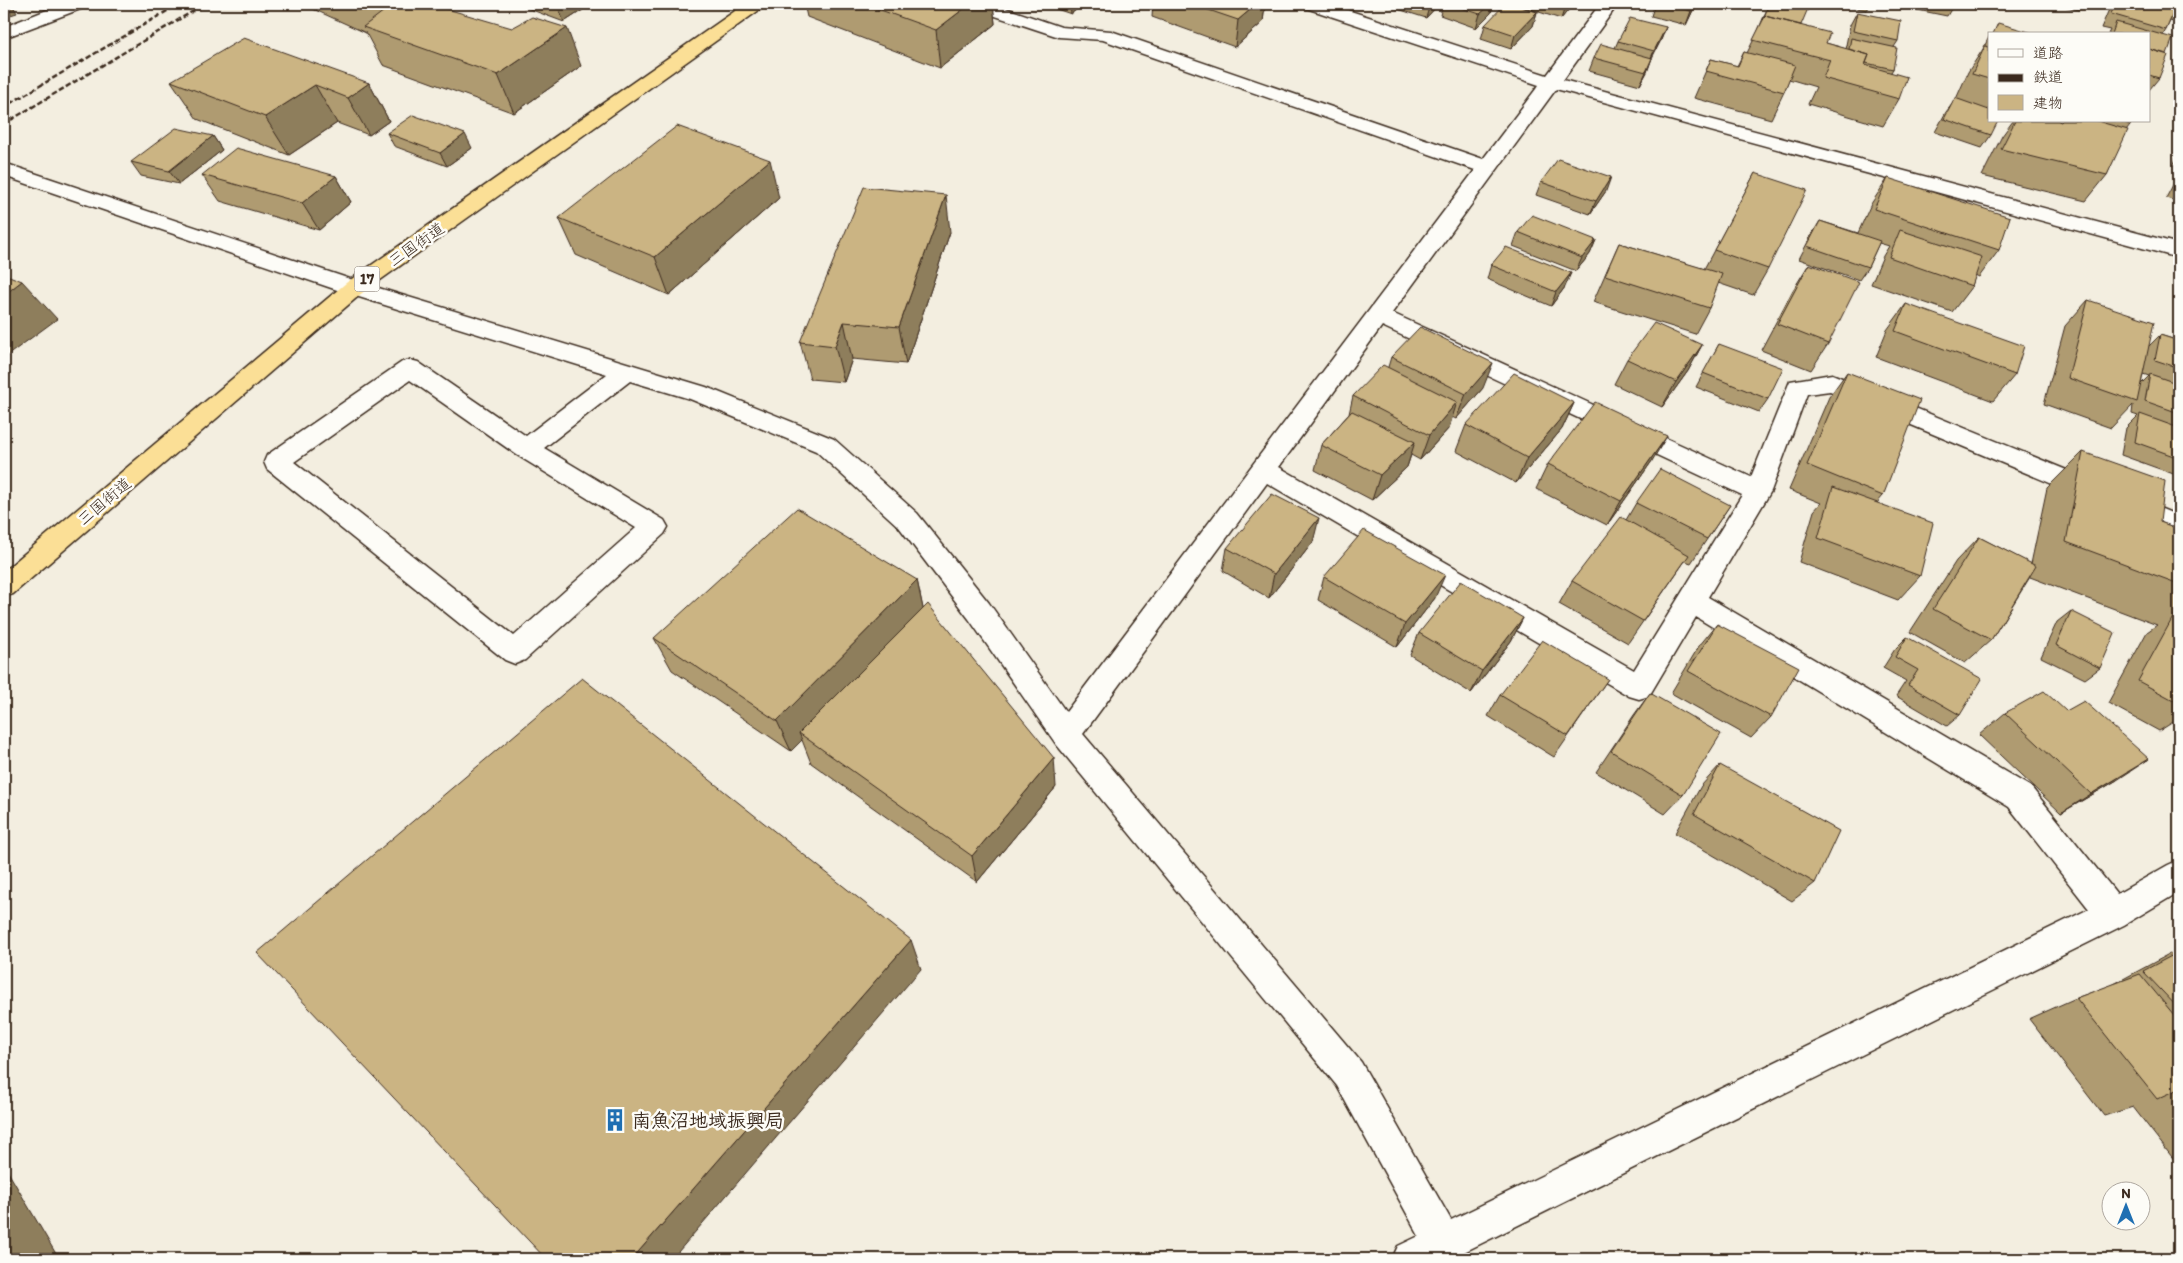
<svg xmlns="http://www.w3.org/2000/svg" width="2183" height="1263" font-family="Itim,'Klee One',sans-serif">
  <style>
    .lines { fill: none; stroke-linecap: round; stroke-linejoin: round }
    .minor-casing { stroke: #3b2a1e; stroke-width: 3 }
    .highway-casing { stroke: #3b2a1e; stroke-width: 3 }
    .minor { fill: #fdfcf7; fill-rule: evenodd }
    .highway { fill: #fbdf96; fill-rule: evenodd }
    .rail { stroke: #3b2a1e; stroke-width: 2.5; stroke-dasharray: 5.5 2.5; stroke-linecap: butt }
    .wall { fill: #af9b71; stroke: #3b2a1e; fill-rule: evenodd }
    .shaded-wall { fill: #8e7e5c; stroke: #3b2a1e }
    .building { fill: #cbb483; stroke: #3b2a1e }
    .labels { text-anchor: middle; stroke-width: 5; stroke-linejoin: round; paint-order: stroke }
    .shield { fill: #fdfcf7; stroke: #75695f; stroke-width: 1 }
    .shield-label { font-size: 15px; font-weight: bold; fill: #3b2a1e }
    .street-label { font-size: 16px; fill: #3b2a1e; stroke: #fdfcf7 }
    .near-poi-label { font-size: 19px; font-weight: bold; fill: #3b2a1e; stroke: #fdfcf7; text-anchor: start }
  </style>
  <rect width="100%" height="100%" fill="#f3eee0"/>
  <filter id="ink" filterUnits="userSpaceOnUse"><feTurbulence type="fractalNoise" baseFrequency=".02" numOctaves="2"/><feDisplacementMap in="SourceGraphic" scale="10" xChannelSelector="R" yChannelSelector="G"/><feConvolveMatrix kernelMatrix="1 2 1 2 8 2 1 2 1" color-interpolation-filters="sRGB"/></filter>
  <g filter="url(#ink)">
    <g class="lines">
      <defs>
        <path id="minor" d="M62,4H86L83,8L4,38V27Z
          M968,4H994L1061,27L1111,31L1483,159L1539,85L1306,8L1303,4H1329L1547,75L1600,4H1618L1563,80L2179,244V258L1556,89L1392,313L1751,477L1790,381L1832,374L2179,516V537L1830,391L1807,394L1771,491L1708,597L2031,787L2117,894L2168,865L2179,860V892L2124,925L1450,1259H1392L1398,1246L1419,1236L1337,1086L1056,744L969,619L899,527L816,451L690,399L630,381L544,448L664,520L668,527L664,534L525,660L515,664L505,660L267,469L264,462L267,455L402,362L410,360L418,362L526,436L607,374L346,293L4,176V163L362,283L706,387L834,439L917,513L989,603L1066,712L1475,170L1103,40L1059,37L971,8ZM1382,326L1742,495L1634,670L1279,467ZM410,380L517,455L636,528L514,636L294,462ZM1267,483L1629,696L1639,699L1649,696L1696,617L2009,807L2089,909L1451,1220L1361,1062L1083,734Z"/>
        <path id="highway" d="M745,4H765L762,8L362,293L13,594L4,597V571L346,283Z"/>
      </defs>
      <!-- minor casing -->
      <use href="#minor" class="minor-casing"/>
      <!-- highway casing -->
      <use href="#highway" class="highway-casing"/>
      <!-- minor -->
      <use href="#minor" class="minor"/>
      <!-- highway -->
      <use href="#highway" class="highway"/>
      <!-- rail -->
      <path class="rail" d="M4,107L179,4
        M4,124L205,4"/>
    </g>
    <!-- wall -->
    <path class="wall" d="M302,4H430L581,66L514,113L383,65L366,33Z
      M516,4H592L564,22Z
      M804,4H993L995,24L940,68L807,17Z
      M997,4H1009L1006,7Z
      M1042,4H1083L1071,14Z
      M1153,4H1265L1263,22L1235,47L1152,17Z
      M1382,4H1439L1426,18Z
      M1443,4H1493L1491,13L1476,28L1440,15Z
      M1514,4H1573L1561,19Z
      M1655,4H1696L1686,25L1651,16Z
      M1769,4L1826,43L1846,49L1847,45H1846L1850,25L1857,12L1898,41L1894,47L1893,69L1891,72L1899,99L1883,126L1808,104L1816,87L1789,79L1784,92L1771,119L1694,98L1711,59L1737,66L1744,52L1747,53L1757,33Z
      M1836,4H1871L1867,10Z
      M1893,4H1954L1947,16L1893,5Z
      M2056,4H2083L2079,10Z
      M2113,4H2179V24L2170,21L2166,30L2163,35L2159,78L2149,90V34H2108L2110,30L2101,28L2110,7Z
      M1537,12L1533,26L1511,49L1481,39L1485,25Z
      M1666,27L1661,40L1652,58L1647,72L1640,85L1589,71L1594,58L1615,48L1618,41Z
      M1989,37V121L1991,135L1982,148L1935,132L1946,112L1956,99L1968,72L1983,49Z
      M171,81L369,83L389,121L369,135L337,123L289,155L197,119Z
      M2013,121H2132L2130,125L2126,130L2107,175L2086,201L1982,176L2002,136Z
      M387,133L472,148L447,166L394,146Z
      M213,136L222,150L179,184L141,176L131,162Z
      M2179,151V166L2174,164Z
      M1755,173L1768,269L1753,295L1718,283L1709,308L1695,334L1593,302L1619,243L1704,269Z
      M202,175L336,176L351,202L319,230L220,201Z
      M2179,176V202L2166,198L2174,183Z
      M1888,178L1999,250L1979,277L1975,275L1972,286L1952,312L1871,284L1883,256L1889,246L1879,243L1868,267L1859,280L1799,259L1812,234L1820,221L1858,233L1871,204Z
      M1541,182L1606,191L1590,214L1536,195Z
      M779,198L669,295L576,255L559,218Z
      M950,232L906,364L852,359L844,382L810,379L800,342Z
      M1518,232L1596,240L1590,254L1576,271L1513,246Z
      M1809,264L1828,344L1811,370L1761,350L1793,290Z
      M1491,265L1565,287L1551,306L1487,279Z
      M2088,300L2149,346L2160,335L2179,341V476L2121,455L2126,428L2138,416L2132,414L2133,405L2111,428L2044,404L2065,326ZM2143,374L2149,376L2141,384Z
      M1906,304L2015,375L1993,401L1876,357L1887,330Z
      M1719,344L1768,399L1759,412L1696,387Z
      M1702,345L1688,371L1662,407L1614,384L1627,359Z
      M1391,357L1483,388L1456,419L1452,417L1449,428L1420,460L1411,455L1407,467L1372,500L1315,470L1321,445L1349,414L1353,396L1388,367Z
      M1847,372L1883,496L1877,503L1920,576L1898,600L1799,562L1814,511L1821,503L1789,490L1829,397Z
      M1574,403L1562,429L1516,483L1456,451L1466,425Z
      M2083,452L2160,522L2179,529V720L2178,719L2159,731L2108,703L2147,632L2157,625L2030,577L1991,640L1965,663L1910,632L1956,561L1979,537L2031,564L2047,488Z
      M1652,461L1607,525L1536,489L1548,464Z
      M1636,503L1730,505L1691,563L1685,561L1628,643L1559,604L1572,581L1626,520Z
      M1313,542L1269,598L1223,571L1227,548Z
      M1324,577L1435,598L1397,647L1318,600Z
      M917,580L923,609L1056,787L977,882L811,763L802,740L791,751L672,670L654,638Z
      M2071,611L2100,668L2085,679L2041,657L2057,622Z
      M1523,618L1511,641L1471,693L1410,655L1419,633Z
      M1717,624L1771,717L1751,738L1671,693L1699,646Z
      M1907,637L1960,715L1947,726L1896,696L1906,681L1883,668L1895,649Z
      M1608,679L1554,757L1488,716L1500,695Z
      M1650,693L1683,795L1665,814L1596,772L1634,715Z
      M2066,711L2117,780L2061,813L1979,735L2005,713Z
      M1720,765L1815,883L1792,901L1675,833L1701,786Z
      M2179,949V1166L2133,1107L2104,1116L2029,1019L2076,998L2112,985Z"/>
    <!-- shaded-wall -->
    <path class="shaded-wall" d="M4,4H12L17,13L4,17Z
      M557,4H592L564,22Z
      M970,4H993L995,24L940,68L936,30Z
      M1070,4H1083L1071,14Z
      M1257,4H1265L1263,22L1235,47L1238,20Z
      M1430,4H1439L1426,18Z
      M1491,4H1493L1491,13L1476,28L1480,14Z
      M1566,4H1573L1561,19Z
      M1695,4H1696L1686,25L1691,11Z
      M1537,12L1533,26L1511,49L1515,35Z
      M1666,27L1661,40L1648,64L1654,51Z
      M567,28L581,66L514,113L498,75Z
      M1652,58L1647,72L1640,85L1646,72Z
      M369,83L389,121L369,135L348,98Z
      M315,85L337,123L289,155L265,117Z
      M465,134L472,148L447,166L440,153Z
      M213,136L222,150L179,184L169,171Z
      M770,160L779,198L669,295L655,257Z
      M336,176L351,202L319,230L302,203Z
      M1611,177L1606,191L1590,214L1596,201Z
      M946,195L950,232L906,364L899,327Z
      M1596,240L1590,254L1576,271L1582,258Z
      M1571,273L1565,287L1551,306L1556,292Z
      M22,281L57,319L4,358V295Z
      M844,322L852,359L844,382L835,346Z
      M1702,345L1688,371L1662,407L1676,382Z
      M1493,363L1483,388L1456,419L1466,394Z
      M1457,402L1449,428L1420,460L1429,435Z
      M1574,403L1562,429L1516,483L1527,458Z
      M1667,436L1652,461L1607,525L1621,501Z
      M1415,442L1407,467L1372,500L1380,475Z
      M1319,518L1313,542L1269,598L1274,574Z
      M1445,575L1435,598L1397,647L1405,624Z
      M917,580L924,613L799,733L802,740L791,751L777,721Z
      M1523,618L1511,641L1471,693L1482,671Z
      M1054,758L1056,787L977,882L972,856Z
      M2149,759L2117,780L2061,813L2091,794Z
      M911,940L921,969L672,1259H632Z
      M4,1165L59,1259H7L4,1254Z"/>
    <!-- building -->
    <path class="building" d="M366,4H430L512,28L532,17L567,28L498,75L363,27L384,11Z
      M864,4H970L936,30Z
      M1191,4H1257L1238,20Z
      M1449,4H1491L1480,14Z
      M1505,4H1512L1537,12L1515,35L1485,25Z
      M1661,4H1695L1691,11Z
      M1769,4H1799L1809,6L1801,25L1765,16L1763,20Z
      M2115,4H2156L2175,9L2166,30L2111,14Z
      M2167,4H2179V7Z
      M1857,12L1901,21L1898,41L1853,31Z
      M1765,16L1830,33L1826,43L1869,55L1865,65L1907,77L1899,99L1823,78L1830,60L1753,40Z
      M1630,18L1666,27L1654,51L1618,41Z
      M2116,22L2173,38L2167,54L2149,49V34H2112Z
      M1998,23L2036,34H1993Z
      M244,38L369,83L348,98L315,85L265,117L171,81Z
      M1851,38L1897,48L1893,69L1866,63L1869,55L1849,49Z
      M1601,44L1652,58L1646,72L1594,58Z
      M1985,46L1989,47V79L1972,74Z
      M2149,49L2168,55L2159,78L2149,75Z
      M1744,52L1795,65L1784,92L1706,71L1711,59L1738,66Z
      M1955,98L1989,110V121H1998L1991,135L1944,119Z
      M413,115L465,134L440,153L387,133Z
      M2015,121H2058L2061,122L2062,121H2097L2128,130L2107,175L2001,149Z
      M2119,121H2132L2130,125Z
      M677,126L770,160L655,257L559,218Z
      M176,128L213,136L169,171L131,162Z
      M236,148L336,176L302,203L202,175Z
      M1558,159L1611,177L1596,201L1541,182Z
      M1755,173L1807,190L1768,269L1714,250Z
      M1888,178L2010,217L1999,250L1874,209Z
      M864,187L946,195L899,327L844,322L835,346L800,342Z
      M1532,215L1596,240L1582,258L1518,232Z
      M1820,221L1880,241L1868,267L1807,246Z
      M1900,230L1982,257L1972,286L1889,257Z
      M1619,243L1722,274L1709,308L1605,275Z
      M1506,247L1571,273L1556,292L1491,265Z
      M1809,264L1859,282L1828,344L1777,324Z
      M4,274L22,281L4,295Z
      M2088,300L2154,322L2137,402L2068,378Z
      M1906,304L2024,346L2015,375L1895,331Z
      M1654,323L1702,345L1676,382L1627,359Z
      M1420,327L1493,363L1466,394L1391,357Z
      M2160,335L2179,341V368L2155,360Z
      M1719,344L1783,368L1768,399L1703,373Z
      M1383,365L1457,402L1429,435L1353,396Z
      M1847,372L1920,400L1883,496L1807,465Z
      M1514,373L1574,403L1527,458L1466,425Z
      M2150,374L2179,384V413L2145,401Z
      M1595,402L1667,436L1621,501L1548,464Z
      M1352,411L1415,442L1380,475L1321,445Z
      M2140,414L2179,428V458L2135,442Z
      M2083,452L2165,481L2160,522L2179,529V584L2066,542Z
      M1660,469L1730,505L1707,539L1636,503Z
      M1833,487L1933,523L1920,576L1818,538Z
      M1272,494L1319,518L1274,574L1227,548Z
      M797,508L917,580L777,721L654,638Z
      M1621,517L1689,555L1643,621L1572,581Z
      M1364,530L1445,575L1405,624L1324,577Z
      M1979,537L2036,566L1991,640L1933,609Z
      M1461,581L1523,618L1482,671L1419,633Z
      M928,604L1054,758L972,856L799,733Z
      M2177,610L2179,611V703L2138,681Z
      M2071,611L2115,633L2100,668L2056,645Z
      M1717,624L1799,667L1771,717L1688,671Z
      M1907,637L1982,679L1960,715L1908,685L1918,670L1895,657Z
      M1542,640L1608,679L1568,736L1500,695Z
      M582,678L911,940L632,1259H546L257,953Z
      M2044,691L2066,711L2084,701L2149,759L2091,794L2005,713Z
      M1650,693L1721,734L1683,795L1611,751Z
      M1720,765L1839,831L1815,883L1694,814Z
      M2179,952V1009L2143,971Z
      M2140,974L2179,1021V1089L2157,1099L2076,998Z"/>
  </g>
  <!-- icons -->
  <defs>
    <symbol id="building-bare" viewBox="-9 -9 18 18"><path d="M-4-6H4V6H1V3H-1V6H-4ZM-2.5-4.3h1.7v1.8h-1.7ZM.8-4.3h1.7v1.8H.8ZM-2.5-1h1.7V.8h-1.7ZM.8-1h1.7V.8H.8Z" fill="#1f6fb2" stroke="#fdfcf7" stroke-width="2.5" paint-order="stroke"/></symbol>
  </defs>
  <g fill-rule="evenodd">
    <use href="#building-bare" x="599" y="1104" width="32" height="32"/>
  </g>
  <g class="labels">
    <!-- shield labels -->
    <rect class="shield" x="354.5" y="266.5" width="25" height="25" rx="4"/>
    <g class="shield-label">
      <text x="367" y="284">17</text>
    </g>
    <!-- street labels -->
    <g class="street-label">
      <text transform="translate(416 244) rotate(-35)" y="6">三国街道</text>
      <text transform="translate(104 501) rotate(-40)" y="6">三国街道</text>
    </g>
    <!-- near-poi labels -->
    <g class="near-poi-label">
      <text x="632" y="1127">南魚沼地域振興局</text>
    </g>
  </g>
  <!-- margin -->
  <rect width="2183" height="1263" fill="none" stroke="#fdfcf7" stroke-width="20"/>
  <rect x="10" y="10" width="2163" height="1243" fill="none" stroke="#3b2a1e" stroke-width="2" filter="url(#ink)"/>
  <!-- legend -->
  <rect x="1988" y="32" width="162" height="90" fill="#fdfcf7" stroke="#afa8a0"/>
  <rect x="1998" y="49" width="25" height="8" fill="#fdfcf7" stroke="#afa8a0"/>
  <text x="2033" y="58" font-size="15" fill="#3b2a1e">道路</text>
  <rect x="1998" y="74" width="25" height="8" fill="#3b2a1e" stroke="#afa8a0"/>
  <text x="2033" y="82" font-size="15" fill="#3b2a1e">鉄道</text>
  <rect x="1998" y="95" width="25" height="15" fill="#cbb483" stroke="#afa8a0"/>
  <text x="2033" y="108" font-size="15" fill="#3b2a1e">建物</text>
  <!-- north arrow -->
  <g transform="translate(2126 1206)"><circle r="24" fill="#fdfcf7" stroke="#afa8a0"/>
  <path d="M0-4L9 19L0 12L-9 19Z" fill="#1f6fb2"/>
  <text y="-8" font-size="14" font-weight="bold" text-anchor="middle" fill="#3b2a1e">N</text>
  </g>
</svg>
